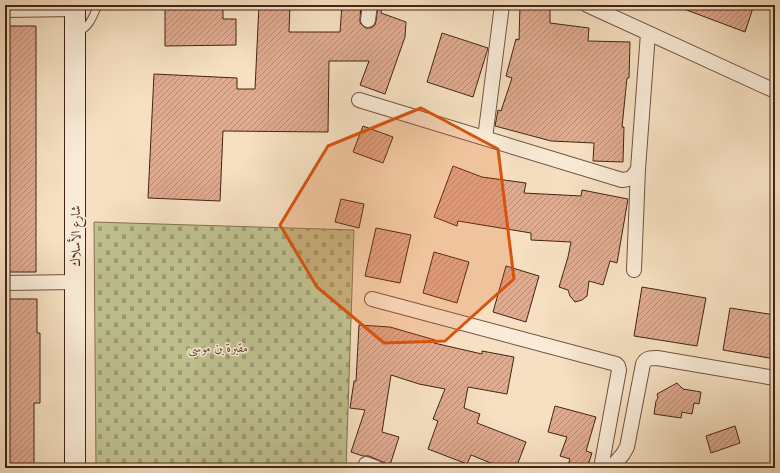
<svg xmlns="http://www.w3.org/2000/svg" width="780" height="473" font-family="'IM FELL French Canon',Amiri,serif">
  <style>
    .cemetery { fill: url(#cemetery-stones); stroke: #827253 }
    .building { fill: url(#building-hatch); stroke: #432416 }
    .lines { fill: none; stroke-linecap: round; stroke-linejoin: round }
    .lane-casing { stroke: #705341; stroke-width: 9 }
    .street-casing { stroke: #705341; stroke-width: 16 }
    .secondary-casing { stroke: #432416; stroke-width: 22 }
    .lane { stroke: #f9ebd7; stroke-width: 7 }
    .street { stroke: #f9ebd7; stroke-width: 14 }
    .secondary { stroke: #f9ebd7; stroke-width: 20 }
    .marked { fill: #d8540d; fill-opacity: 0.2; stroke: #d8540d; stroke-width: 3; stroke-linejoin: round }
    .labels { text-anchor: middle; stroke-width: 3; stroke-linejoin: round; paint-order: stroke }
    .street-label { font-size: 13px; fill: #432416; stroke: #f9ebd7 }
    .park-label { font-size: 13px; font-style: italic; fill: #624b34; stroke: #f9ebd7 }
  </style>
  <defs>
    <pattern id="cemetery-stones" width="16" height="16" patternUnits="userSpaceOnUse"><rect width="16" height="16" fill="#c0c190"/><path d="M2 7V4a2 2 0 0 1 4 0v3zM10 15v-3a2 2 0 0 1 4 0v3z" fill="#9e9d75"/></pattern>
    <pattern id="building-hatch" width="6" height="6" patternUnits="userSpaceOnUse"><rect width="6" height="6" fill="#dfab91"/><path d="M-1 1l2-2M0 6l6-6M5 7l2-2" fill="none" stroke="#b68b75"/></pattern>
  </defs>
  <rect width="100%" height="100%" fill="#f6e0c1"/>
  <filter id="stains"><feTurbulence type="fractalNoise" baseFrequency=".005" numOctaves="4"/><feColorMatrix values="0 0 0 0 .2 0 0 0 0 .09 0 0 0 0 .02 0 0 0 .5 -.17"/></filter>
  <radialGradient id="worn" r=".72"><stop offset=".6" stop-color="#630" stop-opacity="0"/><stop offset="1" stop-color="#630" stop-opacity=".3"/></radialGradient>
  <!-- cemetery -->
  <path class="cemetery" d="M94,222L354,230L346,468H96Z"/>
  <!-- building -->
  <path class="building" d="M165,5H223V19H236V45L165,46Z
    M259,5H290L289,32H340L342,5H361L360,19V23L363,26L366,28H371L375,25L376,21L378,5H382L381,13L406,22L405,37L385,94L360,85L369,61H329L328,132L223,131L220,201L148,198L154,74L237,78V89H255Z
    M520,5H550V23L589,28L588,41L630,42L629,78H627L622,127H624L623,162L593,161L594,143L551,141L495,126L498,110L501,111L512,78L506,76L516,39L519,40Z
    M676,5H754L745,32L676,6Z
    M5,26H36V272H5Z
    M442,33L488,48L473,97L427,82Z
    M363,126L393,137L383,163L353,152Z
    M453,166L482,177L526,183L524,193L581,196L582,190L628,199L617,263L610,261L603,285L589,281L587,296L582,300L575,302L570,296L568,290L559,287L568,257L571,242L531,240V233L458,221L457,226L434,217Z
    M341,199L364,204L359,228L335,222Z
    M376,228L411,235L400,283L365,276Z
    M434,252L469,262L457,303L423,293Z
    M506,266L539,276L526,322L493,312Z
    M642,287L706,298L697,346L634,336Z
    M5,299H37V333H40V403H34V468H5Z
    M730,308L775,315V359L723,350Z
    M359,325L390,327L435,340L434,343L482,354V351L514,357L507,394L468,387L464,408L480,414L477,423L526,442L516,468H503L471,455L467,464L428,449L438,421L433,419L445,389L419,384L391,375L382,432L399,437L390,465L369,456H363L351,452L365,410L350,408L354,381H356Z
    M677,383L683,389L701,392L699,404L694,403L692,414L682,412L681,418L654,414L656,401L658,398L657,394Z
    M555,406L596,417L586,451L592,453L587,468H567L570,459L560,456L567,437L548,432Z
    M735,426L740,443L711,453L706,436Z"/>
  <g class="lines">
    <defs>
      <path id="lane" d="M78,32C90,27 93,16 98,5"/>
      <path id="street" d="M587,5L775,91
        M5,10L75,9
        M368,20L370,5
        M359,100L622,180C632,179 633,177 638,169L648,33
        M485,138L502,5
        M634,270L638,169
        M5,283L75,282
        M372,299L616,364L618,366L619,370L601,468
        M366,464L377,468
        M611,468L623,454L627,447L643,364C646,358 650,358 657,358L775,378"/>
      <path id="secondary" d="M75,5V468"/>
    </defs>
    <!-- lane casing -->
    <use href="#lane" class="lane-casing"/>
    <!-- street casing -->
    <use href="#street" class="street-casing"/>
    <!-- secondary casing -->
    <use href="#secondary" class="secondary-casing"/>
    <!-- lane -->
    <use href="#lane" class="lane"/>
    <!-- street -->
    <use href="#street" class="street"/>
    <!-- secondary -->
    <use href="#secondary" class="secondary"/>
  </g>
  <!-- marked area -->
  <path class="marked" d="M421,108L498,149L514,279L445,341L384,343L317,287L280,225L328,146Z"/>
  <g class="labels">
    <!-- street labels -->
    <g class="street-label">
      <text transform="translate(75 236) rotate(-90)" y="5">شارع الأسلاك</text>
    </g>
    <!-- park labels -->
    <g class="park-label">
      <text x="218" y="352">مقبرة بن موسى</text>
    </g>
  </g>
  <!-- margin -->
  <rect width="780" height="473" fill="none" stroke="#f6e0c1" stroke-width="20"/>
  <rect x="6" y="6" width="768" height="461" fill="none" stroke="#432416" stroke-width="2"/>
  <rect x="10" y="10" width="760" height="453" fill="none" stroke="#432416"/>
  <rect width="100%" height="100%" filter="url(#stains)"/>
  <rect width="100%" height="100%" fill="url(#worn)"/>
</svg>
